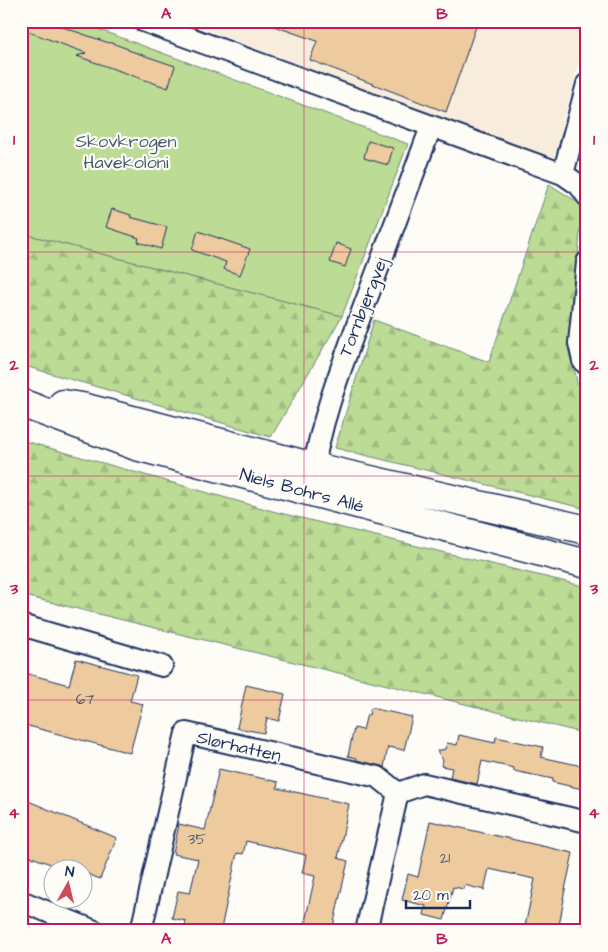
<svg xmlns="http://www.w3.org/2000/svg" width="608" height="952" font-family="'Architects Daughter',sans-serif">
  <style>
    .built { fill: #f8eddc }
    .forest { fill: url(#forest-firs); stroke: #6c8579 }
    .garden { fill: #bcdb94; stroke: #6c8579 }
    .building { fill: #edcb9e; stroke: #1b2f5e }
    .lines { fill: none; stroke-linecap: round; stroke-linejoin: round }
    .street-casing { stroke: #1b2f5e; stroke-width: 24 }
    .secondary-casing { stroke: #1b2f5e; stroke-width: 31 }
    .street { stroke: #fdfcf7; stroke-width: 20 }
    .secondary { stroke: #fdfcf7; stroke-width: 28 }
    .grid { fill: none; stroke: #c2185b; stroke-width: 1; stroke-opacity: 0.55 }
    .labels { text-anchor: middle; stroke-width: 4.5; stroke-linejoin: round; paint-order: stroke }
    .number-label { font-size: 15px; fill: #50566e }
    .park-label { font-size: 18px; fill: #435a6c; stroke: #fdfcf7 }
    .street-label { font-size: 18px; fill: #1b2f5e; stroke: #fdfcf7 }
    .neatline { fill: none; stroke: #c2185b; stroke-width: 2 }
    .grid-label { font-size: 16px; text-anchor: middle; font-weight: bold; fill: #c2185b }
  </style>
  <defs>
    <pattern id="forest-firs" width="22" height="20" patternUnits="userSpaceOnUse" patternTransform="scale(1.25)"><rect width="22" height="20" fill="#bcdb94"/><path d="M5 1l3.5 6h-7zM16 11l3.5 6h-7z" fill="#a1bc82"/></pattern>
  </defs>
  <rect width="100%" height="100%" fill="#fdfcf7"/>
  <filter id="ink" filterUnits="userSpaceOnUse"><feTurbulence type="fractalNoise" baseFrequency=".02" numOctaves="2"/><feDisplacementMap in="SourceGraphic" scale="10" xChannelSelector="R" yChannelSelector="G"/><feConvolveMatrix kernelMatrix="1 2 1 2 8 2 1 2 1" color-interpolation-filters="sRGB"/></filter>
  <g filter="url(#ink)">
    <!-- built -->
    <path class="built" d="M184,21H587V29L553,162Z"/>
    <!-- forest -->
    <path class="forest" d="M549,184L582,205L571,354L578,386L587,389V509L335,448L374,320L489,362Z
      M21,233L342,316L271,437L21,365Z
      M21,440L276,512L587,587V734L21,595Z"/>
    <!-- garden -->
    <path class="garden" d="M21,21H76L408,144L342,316L21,233Z"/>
    <!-- building -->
    <path class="building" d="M24,21H45L109,43V42L128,49V50L175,66L168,88L77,56L86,53L21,29Z
      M268,21H478L446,112L310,60L317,41L268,24Z
      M368,141L393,148L388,165L364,158Z
      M112,209L131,215L130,217L167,227L161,249L138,242L139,238L106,227Z
      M198,231L250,249L240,275L224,269L226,262L192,250Z
      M336,243L351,249L345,267L330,262Z
      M76,659L137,675L130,701L143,704L130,753L21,724V672L69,685Z
      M246,685L285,694L279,721L267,718L264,733L237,728Z
      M371,708L412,717L404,750L388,747L384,767L356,760L357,758L348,756L354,728L363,730L367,714L369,715Z
      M459,735L495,743L496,737L543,747L541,757L587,767V790L552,782L553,779L514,771V768L482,761L477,784L450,778L452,768L441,766L443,760L437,751L445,749L447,743L457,745Z
      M219,769L278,782L277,788L349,804L338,858L348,861L332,931H303L315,876L302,873L306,855L246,841L243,854L237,853L221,929L212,927L211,931H184L186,921L172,918L178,891L190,893L198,859L173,854L179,824L205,830Z
      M21,798L117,838L100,879L85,873L82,879V870H55L56,866L21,853Z
      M430,821L573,853L563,899H564L558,931H524L535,879L489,869L484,890L464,885V889L453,887L444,920L424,915L426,906L402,900L408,874L418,877Z"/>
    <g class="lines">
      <defs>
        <path id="street" d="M143,21L563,174L579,185L587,196
          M563,174L587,84
          M587,262L579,343L583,361L587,365
          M312,480C319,423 343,363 363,309C386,248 408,188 431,127
          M21,625L162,666
          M398,793L424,784L587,822
          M21,901L95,931
          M141,931L186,733L378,777L398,793L366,931"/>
        <path id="secondary" d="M21,403L136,446L587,564
          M63,404L82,407L314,467L587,530"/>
      </defs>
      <!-- street casing -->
      <use href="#street" class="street-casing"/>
      <!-- secondary casing -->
      <use href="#secondary" class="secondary-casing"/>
      <!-- street -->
      <use href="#street" class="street"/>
      <!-- secondary -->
      <use href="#secondary" class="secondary"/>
    </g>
  </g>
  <!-- grid -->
  <path class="grid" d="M304,21V931M21,252H587M21,476H587M21,700H587"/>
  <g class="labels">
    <!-- number labels -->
    <g class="number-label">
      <text x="85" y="704">67</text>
      <text x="197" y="844">35</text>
      <text x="445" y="863">21</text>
    </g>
    <!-- park labels -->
    <g class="park-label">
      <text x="126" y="147">Skovkrogen<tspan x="126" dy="21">Havekoloni</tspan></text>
    </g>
    <!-- street labels -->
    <g class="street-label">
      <text transform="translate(363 307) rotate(-69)" y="6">Tornbjergvej</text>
      <text transform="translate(302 490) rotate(15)" y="6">Niels Bohrs Allé</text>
      <text transform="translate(239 746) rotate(13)" y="6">Slørhatten</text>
    </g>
  </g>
  <!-- margin -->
  <rect width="608" height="952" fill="none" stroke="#fdfcf7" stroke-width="55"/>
  <!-- north arrow -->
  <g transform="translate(68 884) rotate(8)"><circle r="24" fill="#fdfcf7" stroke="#a3aaba"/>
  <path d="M0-4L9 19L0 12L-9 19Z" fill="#d1495b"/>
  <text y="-8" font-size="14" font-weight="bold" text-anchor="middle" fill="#1b2f5e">N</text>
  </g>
  <!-- scale -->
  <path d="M406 900v8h64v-8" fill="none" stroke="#1b2f5e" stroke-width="2.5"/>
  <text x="413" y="900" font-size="15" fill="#1b2f5e" stroke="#fdfcf7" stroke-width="4" paint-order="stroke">20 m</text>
  <rect x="28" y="28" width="552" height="896" class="neatline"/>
  <g class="grid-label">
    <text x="166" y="19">A</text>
    <text x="442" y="19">B</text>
    <text x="14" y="145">1</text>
    <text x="594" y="145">1</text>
    <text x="14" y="370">2</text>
    <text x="594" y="370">2</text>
    <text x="14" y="594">3</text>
    <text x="594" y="594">3</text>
    <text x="14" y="818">4</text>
    <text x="594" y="818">4</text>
    <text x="166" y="944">A</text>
    <text x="442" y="944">B</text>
  </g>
</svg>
